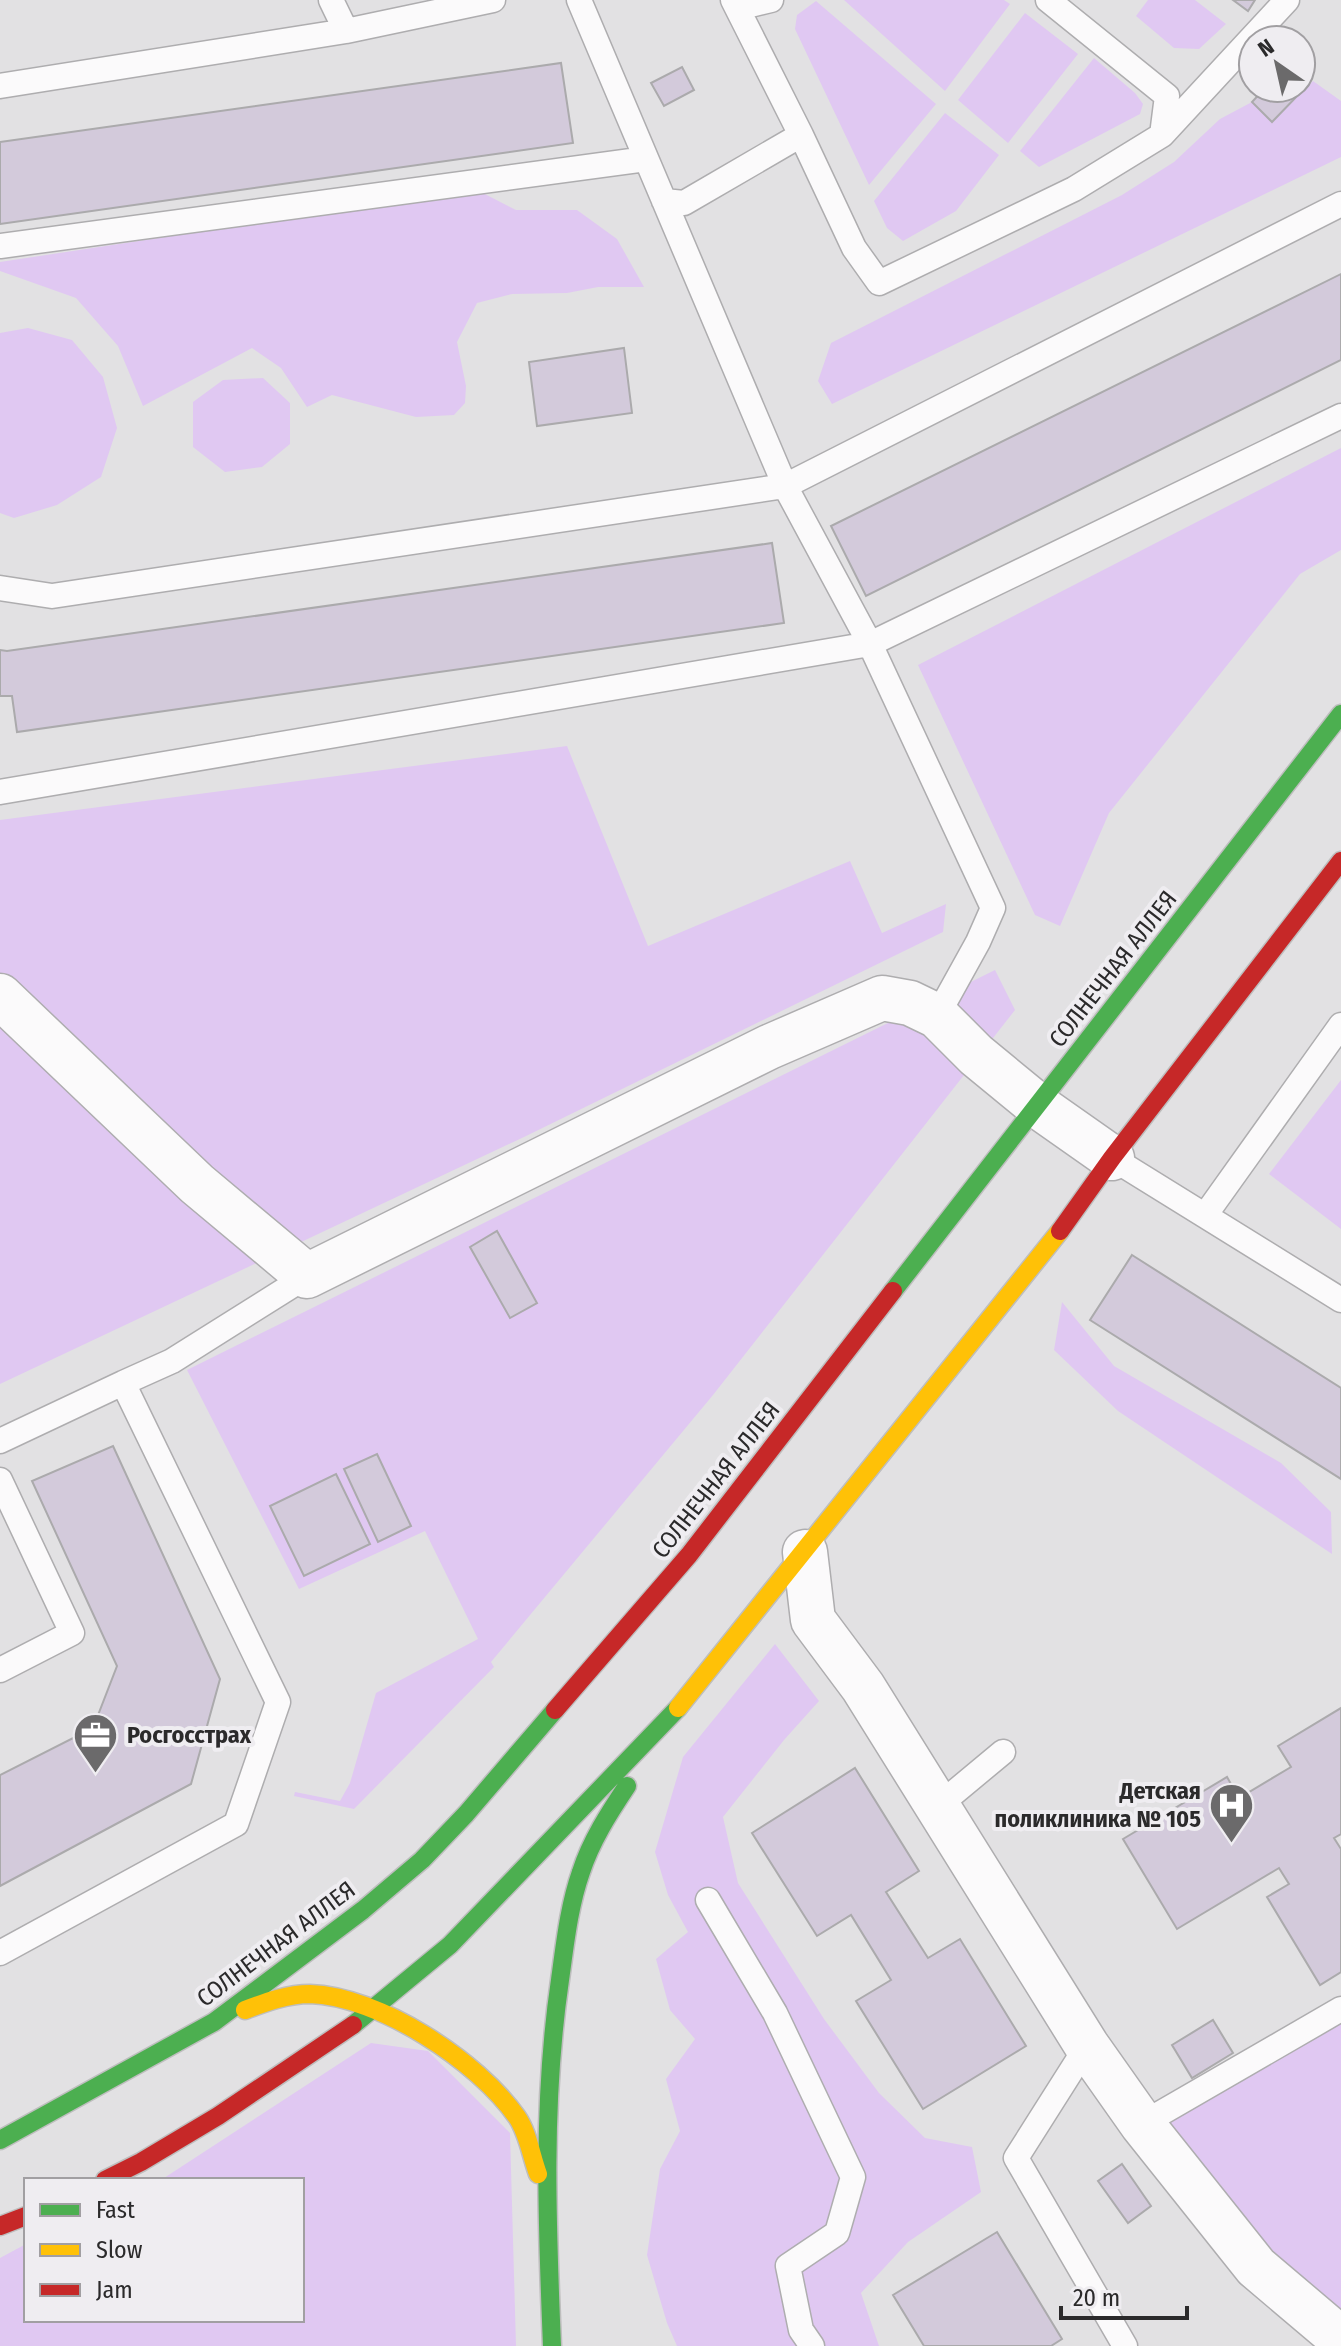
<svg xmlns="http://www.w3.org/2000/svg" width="1341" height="2346" font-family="'Fira Sans Condensed',sans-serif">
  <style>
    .green { fill: #e0c8f2 }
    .building { fill: #d3cadb; stroke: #abaaac; stroke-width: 2 }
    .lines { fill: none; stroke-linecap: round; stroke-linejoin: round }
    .lane-casing { stroke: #aeadaf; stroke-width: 27 }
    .street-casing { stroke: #aeadaf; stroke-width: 47 }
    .fast-casing { stroke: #bebebe; stroke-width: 21 }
    .slow-casing { stroke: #bebebe; stroke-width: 21 }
    .jam-casing { stroke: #bebebe; stroke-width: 21 }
    .lane { stroke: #fbfafb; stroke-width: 24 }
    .street { stroke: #fbfafb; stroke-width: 44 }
    .fast { stroke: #4caf50; stroke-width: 18 }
    .slow { stroke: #ffc107; stroke-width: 18 }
    .jam { stroke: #c62828; stroke-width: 18 }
    .labels { text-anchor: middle; stroke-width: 8; stroke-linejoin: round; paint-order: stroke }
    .street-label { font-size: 24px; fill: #2b2a2b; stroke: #efedf1 }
    .poi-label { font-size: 24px; font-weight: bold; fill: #2b2a2b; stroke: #efedf1; text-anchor: start }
  </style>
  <rect width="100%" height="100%" fill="#e2e1e3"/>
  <!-- green -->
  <path class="green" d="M844,0H1004L1010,4L945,91Z
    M1148,0H1195L1226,24L1199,49L1174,48L1136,16Z
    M816,1L936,104L869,185L795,29L797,15Z
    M1025,13L1078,54L1008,143L958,100Z
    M1094,58L1135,93L1143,104L1140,114L1039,167L1020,151Z
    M1313,81L1341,101V157L832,404L818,381L831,343L1122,195L1174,162L1220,119L1252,102L1272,122Z
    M945,113L999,155L956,211L903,241L887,228L874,201Z
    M477,190L516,210H577L617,239L644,287H598L567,293L512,294L477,303L457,342L466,386L465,403L454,415L416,417L332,395L307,407L281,368L252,348L143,406L118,346L76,298L0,271V262Z
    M28,328L72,340L103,377L117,428L101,477L57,505L14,518L0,513V333Z
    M263,378L290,403V444L262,467L225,472L193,447V402L223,380Z
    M1341,448V550L1300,574L1109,813L1060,926L1035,915L918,665Z
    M567,746L648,946L850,861L882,933L946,904L943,932L524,1137L0,1384V820Z
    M995,970L1015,1010L713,1395L491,1662L494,1667L354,1809L294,1796L295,1792L340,1801L350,1783L376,1693L478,1639L425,1531L299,1589L187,1370Z
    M1341,1080V1229L1269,1174Z
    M1062,1302L1114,1366L1281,1463L1331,1512L1332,1554L1118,1411L1054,1350Z
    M775,1644L819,1701L784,1740L723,1817L738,1883L824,2019L879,2093L925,2138L972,2147L981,2192L908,2242L861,2293L879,2346H677L667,2323L647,2255L660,2169L680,2131L666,2079L695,2039L670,2010L656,1959L688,1932L668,1895L655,1852L683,1757Z
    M1341,2022V2322L1287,2279L1166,2125Z
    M371,2043L428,2051L510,2133L516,2346H0V2258L26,2244V2320H302V2180H161Z"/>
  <!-- building -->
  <path class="building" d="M1233,0H1255L1248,11Z
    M561,63L573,143L0,224V142Z
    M682,67L694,90L664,106L651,83Z
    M1265,88H1297L1301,92L1272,122L1252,102Z
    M1341,274V360L866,596L831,526Z
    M624,348L632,413L537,426L529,362Z
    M772,543L784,623L17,732L12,696H0V650L7,651Z
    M497,1231L537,1303L510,1318L470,1247Z
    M1132,1255L1341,1388V1479L1090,1320Z
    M113,1446L220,1679L191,1784L0,1886V1775L93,1728L117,1666L32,1481Z
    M377,1454L411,1526L378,1542L344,1469Z
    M336,1474L370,1544L304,1576L270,1506Z
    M1341,1708V1834L1334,1838L1341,1849V1972L1320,1985L1267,1897L1289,1884L1279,1868L1177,1929L1123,1839L1227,1777L1239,1798L1291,1767L1278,1746Z
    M855,1768L919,1871L886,1892L928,1958L960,1939L1026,2046L923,2109L856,2001L891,1980L851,1915L817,1936L752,1833Z
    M1213,2020L1233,2053L1192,2078L1172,2045Z
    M1122,2164L1151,2206L1128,2223L1098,2181Z
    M997,2232L1062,2339L1051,2346H924L893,2295Z"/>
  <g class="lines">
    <defs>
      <path id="lane" d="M331,0L346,31
        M579,0L785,486L870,644L993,908L978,942L937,1016
        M733,0L801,135L854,248L879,283L1074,189L1162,135L1287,0
        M1048,0L1167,96L1162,135
        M738,8L771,0
        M0,86L346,31L493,0
        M664,201L684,203L801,135
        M0,246L646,159
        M0,588L52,596L785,486L1341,204
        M0,792L870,644L1341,416
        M1112,1158L1341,1300
        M1206,1214L1341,1025
        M0,1441L123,1383
        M0,1480L72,1633L0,1670
        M938,1806L1003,1752
        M708,1900L775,2013L853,2177L837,2233L788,2266L801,2330L812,2346
        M0,1953L236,1824L278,1702L123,1383L172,1361L307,1276
        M1087,2046L1016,2158L1125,2346
        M1142,2124L1341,2009"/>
      <path id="street" d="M0,996L197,1184L307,1276L769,1047L882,998L910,1003L937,1016L976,1055L1038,1106L1112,1158
        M805,1552L813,1620L863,1687L1087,2046L1142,2124L1256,2267L1341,2339"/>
      <path id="fast" d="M893,1291L1341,714
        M353,2025L450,1945L678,1708
        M0,2140L214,2022L363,1910L422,1860L466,1814L555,1710
        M552,2346C547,2224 542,2101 560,1980C565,1944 569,1906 581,1872C591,1841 609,1813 627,1786"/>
      <path id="slow" d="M678,1708L1060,1231
        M245,2010C266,2002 288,1994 310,1994C379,1996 478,2061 517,2117C528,2133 531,2155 538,2174"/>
      <path id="jam" d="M1060,1231L1112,1158L1341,861
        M555,1710L689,1555L893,1291
        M105,2180L141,2162L218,2116L353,2025
        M0,2226L26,2216"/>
    </defs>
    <!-- lane casing -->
    <use href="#lane" class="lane-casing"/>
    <!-- street casing -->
    <use href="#street" class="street-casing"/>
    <!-- fast casing -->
    <use href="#fast" class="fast-casing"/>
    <!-- slow casing -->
    <use href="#slow" class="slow-casing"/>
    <!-- jam casing -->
    <use href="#jam" class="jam-casing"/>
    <!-- lane -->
    <use href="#lane" class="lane"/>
    <!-- street -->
    <use href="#street" class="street"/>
    <!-- fast -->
    <use href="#fast" class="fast"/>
    <!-- slow -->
    <use href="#slow" class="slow"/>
    <!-- jam -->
    <use href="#jam" class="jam"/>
  </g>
  <!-- icons -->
  <defs>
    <symbol id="office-pin" viewBox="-11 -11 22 30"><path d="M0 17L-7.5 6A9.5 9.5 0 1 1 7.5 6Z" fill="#6b6a6b" stroke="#efedf1"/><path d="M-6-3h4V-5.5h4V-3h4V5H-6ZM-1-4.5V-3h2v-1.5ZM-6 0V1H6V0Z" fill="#fff"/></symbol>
    <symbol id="hospital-pin" viewBox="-11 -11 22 30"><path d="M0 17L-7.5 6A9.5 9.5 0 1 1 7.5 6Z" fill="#6b6a6b" stroke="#efedf1"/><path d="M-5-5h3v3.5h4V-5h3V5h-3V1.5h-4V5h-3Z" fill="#fff"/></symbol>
  </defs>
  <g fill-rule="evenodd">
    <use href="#office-pin" x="70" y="1710" width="51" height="69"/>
    <use href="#hospital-pin" x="1206" y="1780" width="51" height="69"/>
  </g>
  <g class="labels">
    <!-- street labels -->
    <g class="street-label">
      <text transform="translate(1113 969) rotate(-52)" y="8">СОЛНЕЧНАЯ АЛЛЕЯ</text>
      <text transform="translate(716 1480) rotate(-52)" y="8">СОЛНЕЧНАЯ АЛЛЕЯ</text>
      <text transform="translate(276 1944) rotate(-37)" y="8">СОЛНЕЧНАЯ АЛЛЕЯ</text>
    </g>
    <!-- poi labels -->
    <g class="poi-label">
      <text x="127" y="1743">Росгосстрах</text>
      <text x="1201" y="1799" text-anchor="end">Детская<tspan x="1201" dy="28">поликлиника № 105</tspan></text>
    </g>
  </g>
  <!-- legend -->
  <rect x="24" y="2178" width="280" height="144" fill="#efedf1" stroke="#a19fa2" stroke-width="2"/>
  <rect x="40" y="2204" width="40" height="12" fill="#4caf50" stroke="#a19fa2" stroke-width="2"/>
  <text x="96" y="2218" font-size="24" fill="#2b2a2b">Fast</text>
  <rect x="40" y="2244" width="40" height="12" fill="#ffc107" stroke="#a19fa2" stroke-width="2"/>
  <text x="96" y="2258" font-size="24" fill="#2b2a2b">Slow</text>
  <rect x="40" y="2284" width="40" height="12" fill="#c62828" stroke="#a19fa2" stroke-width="2"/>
  <text x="96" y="2298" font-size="24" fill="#2b2a2b">Jam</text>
  <!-- north arrow -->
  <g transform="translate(1277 64) rotate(326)"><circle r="38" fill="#efedf1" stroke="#a19fa2" stroke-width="2"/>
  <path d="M0-6L14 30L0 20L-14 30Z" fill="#6b6a6b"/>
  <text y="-12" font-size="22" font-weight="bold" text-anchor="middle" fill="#2b2a2b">N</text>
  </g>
  <!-- scale -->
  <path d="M1061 2306v12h126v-12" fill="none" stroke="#2b2a2b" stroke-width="4"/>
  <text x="1073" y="2306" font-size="24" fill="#2b2a2b" stroke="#efedf1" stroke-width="6" paint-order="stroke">20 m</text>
</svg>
